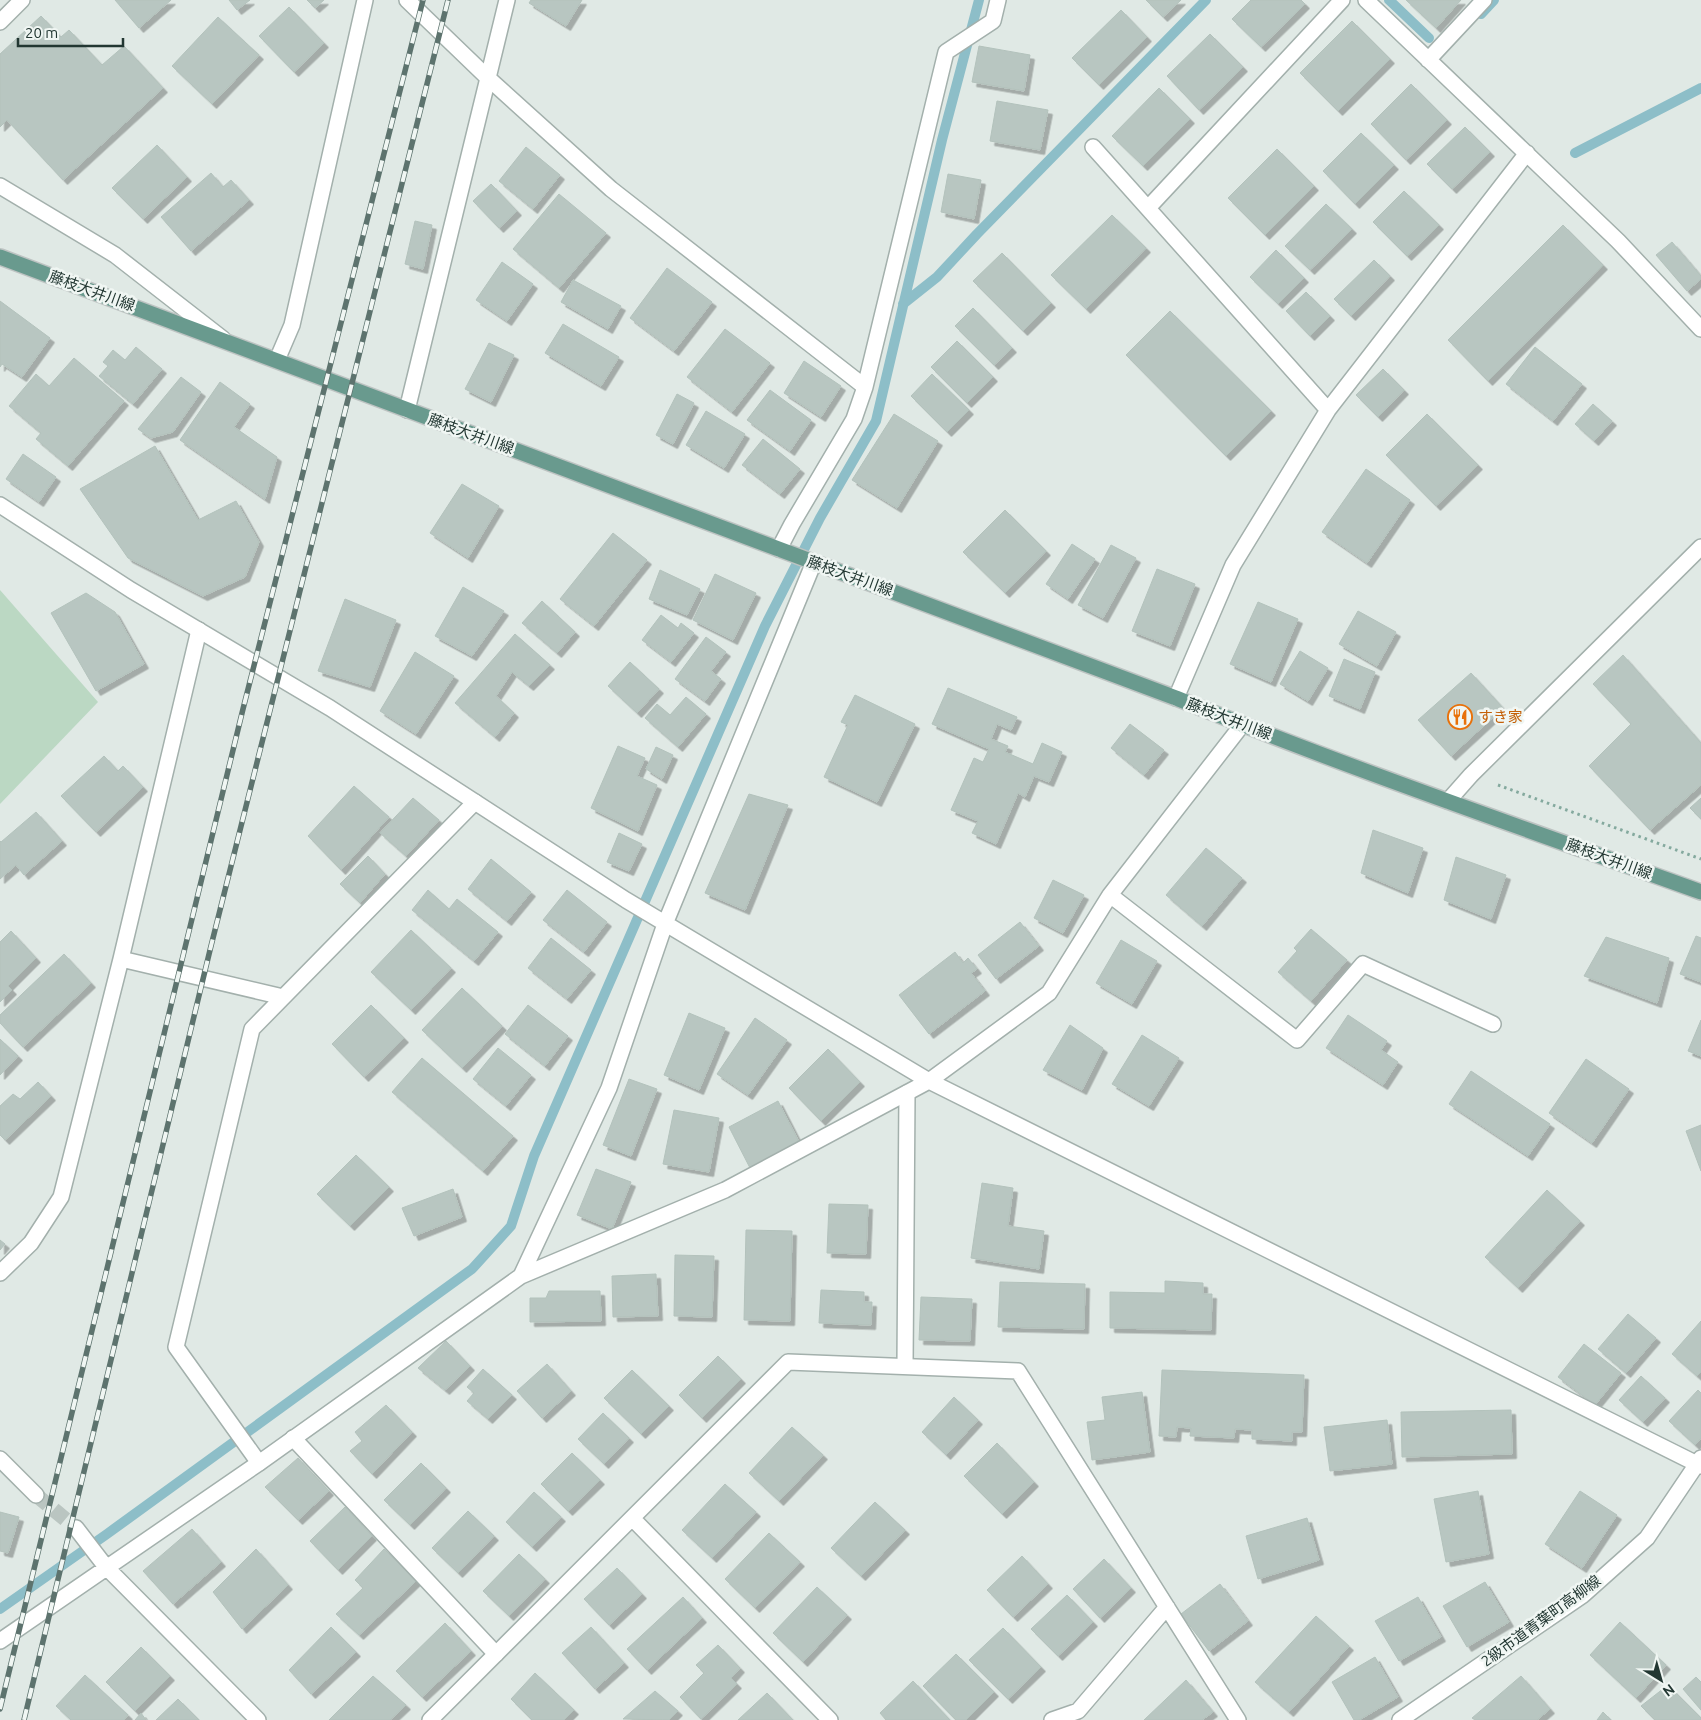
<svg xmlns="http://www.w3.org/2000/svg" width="1701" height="1720" font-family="Ubuntu,'Noto Sans JP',sans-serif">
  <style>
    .green { fill: #bbd8c3 }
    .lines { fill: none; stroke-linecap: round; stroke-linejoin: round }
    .stream { stroke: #8dbec8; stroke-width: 10 }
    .building { fill: #b8c6c1; stroke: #b3c2bc; filter: url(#shadow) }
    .minor-tunnel { stroke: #bac5c1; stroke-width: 15; stroke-dasharray: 15 8; stroke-linecap: butt }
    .service-casing { stroke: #a3b0ac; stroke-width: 18 }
    .minor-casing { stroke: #a3b0ac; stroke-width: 18 }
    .tertiary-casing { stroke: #a3b0ac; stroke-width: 18 }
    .primary-casing { stroke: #bdc3c2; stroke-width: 18 }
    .path { stroke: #84a99e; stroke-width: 3; stroke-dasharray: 2.5 4; stroke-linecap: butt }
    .service { stroke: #fff; stroke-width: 15 }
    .minor { stroke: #fff; stroke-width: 15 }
    .tertiary { stroke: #fff; stroke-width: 15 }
    .primary { stroke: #699a8e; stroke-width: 15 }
    .rail-casing { stroke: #5d736e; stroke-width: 5.5 }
    .rail { stroke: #f0f6f3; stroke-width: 4; stroke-dasharray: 11; stroke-linecap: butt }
    .labels { text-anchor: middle; stroke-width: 5; stroke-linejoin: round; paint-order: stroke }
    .street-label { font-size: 15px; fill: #223732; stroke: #f0f6f3 }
    .food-label { font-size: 15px; fill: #c56008; stroke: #f0f6f3; text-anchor: start }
  </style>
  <defs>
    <filter id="shadow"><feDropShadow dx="4.5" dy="4.5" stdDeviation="0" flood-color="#0004"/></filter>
  </defs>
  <rect width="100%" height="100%" fill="#e0e9e5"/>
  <!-- green -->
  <path class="green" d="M0,590L98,702L0,804Z"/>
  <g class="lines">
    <!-- stream -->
    <path class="stream" d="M1389,0L1429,38
      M1481,14L1494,0
      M1575,153L1701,88
      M903,304L937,277L977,234L1206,0
      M0,1609L107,1534L472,1269L511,1226L534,1156L765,626L820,518L876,421L942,140L979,0"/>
  </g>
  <!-- building -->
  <path class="building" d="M115,0H171L139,28Z
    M229,0H250L237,10Z
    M307,0H324L315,8Z
    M531,0H582L566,26L529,3Z
    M1146,0H1181L1163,17Z
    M1251,0H1301L1305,4L1261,47L1232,19Z
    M1406,0H1461L1436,28Z
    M289,7L324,43L294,72L259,36Z
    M1121,10L1147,37L1099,85L1072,58Z
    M41,16L61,37L69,30L102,65L124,46L163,88L63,180L7,120L0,127V54Z
    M218,17L259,55L212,104L172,66Z
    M1352,21L1390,59L1338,111L1300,73Z
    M1210,34L1243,67L1199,110L1167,76Z
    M979,46L1030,55L1024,91L972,82Z
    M1411,84L1447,120L1406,160L1371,124Z
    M1159,88L1190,119L1143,166L1112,136Z
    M997,101L1048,110L1040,150L990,141Z
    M1465,127L1490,152L1452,189L1427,164Z
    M1361,133L1394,165L1355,204L1323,171Z
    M157,145L187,177L143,219L112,188Z
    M526,147L560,175L533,209L499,181Z
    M1277,149L1314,186L1265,235L1228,198Z
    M211,173L223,187L231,180L249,200L191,251L161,217Z
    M948,174L981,180L974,219L941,212Z
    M491,184L517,211L499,228L473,201Z
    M1404,191L1439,225L1407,256L1373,222Z
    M559,194L606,233L559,288L513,249Z
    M1326,204L1352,229L1310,270L1285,246Z
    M1112,215L1146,248L1086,309L1051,275Z
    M415,221L432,225L423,269L405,264Z
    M1563,225L1603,265L1488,381L1448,340Z
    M1672,242L1701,276V279L1687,291L1656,255Z
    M1276,250L1304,278L1278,304L1250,277Z
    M1002,253L1051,303L1023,331L973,281Z
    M1374,260L1390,276L1351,316L1334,299Z
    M502,262L533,284L507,321L476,300Z
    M667,268L712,302L674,351L630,318Z
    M573,280L621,306L608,329L561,302Z
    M1306,292L1330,316L1310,336L1286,311Z
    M0,301L50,338L22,377L2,364L0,367Z
    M973,308L1012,348L994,365L955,326Z
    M1170,311L1271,411L1226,456L1126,355Z
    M563,324L619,357L601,386L545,353Z
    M725,329L770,363L732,412L687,377Z
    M957,341L993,377L967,403L931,367Z
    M489,343L514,355L491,402L465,389Z
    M136,347L162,369L133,404L99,376L108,366L103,362L113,350L125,360Z
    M1535,347L1582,384L1553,421L1506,384Z
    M74,358L124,401L68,466L36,439L41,433L9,406L36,374L49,386Z
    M804,361L841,386L821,417L784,393Z
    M1383,369L1404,390L1378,417L1356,395Z
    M932,374L969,410L947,432L911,396Z
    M181,377L201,392L173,432L151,438L138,429Z
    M220,382L250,404L234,427L277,457L265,499L180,440Z
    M770,390L811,420L790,451L747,420Z
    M677,394L694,403L673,444L656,435Z
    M1593,404L1612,421L1594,441L1575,424Z
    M706,411L745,434L724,468L686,445Z
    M894,414L938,441L897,508L852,480Z
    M1427,414L1478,465L1436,506L1386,455Z
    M763,439L800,469L780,494L742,465Z
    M155,446L198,520L236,501L259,542L245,577L203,596L128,558L80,489Z
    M23,454L56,477L39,502L6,479Z
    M1366,469L1410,500L1367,563L1322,532Z
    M462,484L499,506L468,558L430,533Z
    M1005,510L1046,551L1005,593L963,552Z
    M613,533L647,560L594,626L560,599Z
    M1072,544L1095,559L1068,599L1046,584Z
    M1111,545L1136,558L1103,618L1078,605Z
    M1157,569L1195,584L1170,646L1132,631Z
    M660,570L700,589L687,615L649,599Z
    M715,574L756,593L733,640L693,620Z
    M463,587L504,611L472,656L435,636Z
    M86,593L115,612L144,664L96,691L51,613Z
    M345,599L396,620L370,687L318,671Z
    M542,601L575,632L557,653L522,623Z
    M1258,602L1298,619L1271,682L1230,664Z
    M1358,611L1396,632L1377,666L1339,644Z
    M661,615L678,628L681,623L694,633L671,662L642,640Z
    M515,634L550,665L529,686L512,672L496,696L514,713L495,737L455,703Z
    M706,637L726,652L711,671L721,679L705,701L675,679Z
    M1300,651L1328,668L1308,701L1280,684Z
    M415,652L454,676L416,734L380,711Z
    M1623,655L1701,743V785L1650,830L1589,766L1631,724L1593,684Z
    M1344,659L1375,672L1360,709L1329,696Z
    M630,662L659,689L637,713L608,686Z
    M1471,673L1503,708L1451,756L1418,720Z
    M948,688L1017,717L1011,730L997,724L991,739L1008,746L1005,752L1033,764L1042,743L1062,752L1049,782L1034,776L1025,797L1018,793L996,844L972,833L978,821L951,810L974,758L983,762L989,749L932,724Z
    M855,695L915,724L877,802L824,777L848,725L841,722Z
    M686,697L706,714L678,747L645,718L657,704L670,715Z
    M1130,724L1164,750L1144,775L1111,748Z
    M618,746L645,758L637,776L657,785L638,831L591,808Z
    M656,747L673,755L662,779L646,769Z
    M104,756L118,771L123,766L143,787L96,832L61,796Z
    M354,786L389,817L341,870L308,836Z
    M749,794L788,805L745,910L705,893Z
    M413,798L439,820L406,856L380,833Z
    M1701,798V819L1690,808Z
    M36,812L62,841L24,875L16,865L0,879V841L1,842Z
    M1373,830L1423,848L1408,893L1361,873Z
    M619,833L642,844L629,871L607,862Z
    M1206,848L1242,878L1202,926L1166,895Z
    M368,856L385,874L360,903L340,884Z
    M1456,857L1506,875L1491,919L1444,900Z
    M491,859L531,892L507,921L468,889Z
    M1053,880L1084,895L1063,933L1034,918Z
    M428,890L449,909L457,899L498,932L474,961L412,910Z
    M567,890L607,922L584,952L543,920Z
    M1020,922L1039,946L996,979L978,955Z
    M1311,929L1347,960L1311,1001L1278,972L1297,951L1294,948Z
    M411,930L451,968L411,1010L371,972Z
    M11,931L36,958L8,986L12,990L0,1002V942Z
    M1696,936L1701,938V982L1680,974Z
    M1606,937L1669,958L1657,1003L1584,976Z
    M551,938L591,970L567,999L528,968Z
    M1121,940L1157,961L1132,1004L1096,983Z
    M955,952L963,963L968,958L977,969L971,973L985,991L929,1034L899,995Z
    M64,954L91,983L23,1047L0,1023V1015Z
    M462,988L502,1026L462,1068L422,1030Z
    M371,1005L404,1038L364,1077L332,1044Z
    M528,1005L568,1036L545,1066L505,1034Z
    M689,1013L725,1028L699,1090L664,1075Z
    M1348,1015L1387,1041L1381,1050L1398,1062L1383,1085L1326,1048Z
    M755,1018L787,1040L748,1095L717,1074Z
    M1701,1020V1056L1688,1051Z
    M1070,1025L1103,1048L1082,1090L1043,1070Z
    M1142,1035L1179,1058L1149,1106L1112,1084Z
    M0,1039L18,1056L0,1075Z
    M498,1048L531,1075L506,1106L473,1079Z
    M828,1049L860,1082L821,1121L789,1088Z
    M422,1058L513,1136L483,1171L392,1092Z
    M1586,1059L1629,1089L1592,1143L1549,1113Z
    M1471,1071L1550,1124L1528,1156L1449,1104Z
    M629,1079L657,1089L631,1156L603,1145Z
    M38,1082L51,1096L5,1140L0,1135V1106L13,1094L20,1099Z
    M778,1101L799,1142L750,1168L729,1127Z
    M674,1110L719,1118L709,1172L663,1164Z
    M1701,1125V1171L1686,1131Z
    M356,1155L389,1187L350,1226L317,1194Z
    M596,1169L631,1182L612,1229L577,1215Z
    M982,1183L1013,1188L1008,1226L1044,1231L1039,1269L971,1258Z
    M453,1189L462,1217L414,1236L402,1208Z
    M1547,1190L1580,1221L1518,1288L1485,1257Z
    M829,1204L868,1205L866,1254L827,1253Z
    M746,1230L792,1231L790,1321L744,1320Z
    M0,1240L5,1244L0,1250Z
    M675,1255L714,1256L712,1317L674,1316Z
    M656,1274L658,1316L613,1317L612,1276Z
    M1165,1281L1203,1283V1294H1212L1211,1330L1110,1328V1292L1165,1293Z
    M1000,1282L1085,1284L1084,1329L998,1327Z
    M821,1290L864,1292V1302H872L871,1325L819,1323Z
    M549,1291H600L601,1321L530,1322V1298H546Z
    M921,1297L972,1299L970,1341L919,1340Z
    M1628,1314L1656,1338L1626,1373L1598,1349Z
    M1701,1321V1372L1697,1376L1672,1354Z
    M446,1341L470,1366L445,1390L418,1368Z
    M1584,1344L1621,1373L1595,1405L1558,1377Z
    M718,1356L741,1379L702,1418L679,1395Z
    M547,1364L571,1391L542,1418L517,1391Z
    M483,1369L512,1395L488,1419L467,1401L474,1393L467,1387Z
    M632,1370L669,1406L641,1434L604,1398Z
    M1162,1370L1304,1375L1302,1432H1292V1441L1252,1439V1430L1235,1429L1234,1438L1190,1436L1191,1428L1177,1427L1176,1437L1159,1436Z
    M1641,1376L1665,1398L1643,1422L1619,1400Z
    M1698,1390L1701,1393V1438L1695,1445L1669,1421Z
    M1142,1392L1150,1452L1092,1460L1087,1422L1105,1420L1102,1397Z
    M954,1397L978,1420L946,1455L922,1432Z
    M386,1405L412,1432L372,1474L350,1451L362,1441L355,1432Z
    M1511,1410L1512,1454L1402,1457L1401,1412Z
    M603,1413L629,1438L604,1464L578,1439Z
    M1387,1420L1392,1464L1330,1471L1324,1427Z
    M792,1427L823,1455L779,1501L749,1473Z
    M997,1443L1034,1482L1002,1514L964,1476Z
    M572,1453L600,1480L568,1511L541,1484Z
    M298,1458L329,1491L298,1520L265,1487Z
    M421,1463L446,1488L410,1525L384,1500Z
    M725,1484L756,1512L712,1558L682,1530Z
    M1478,1491L1489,1554L1446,1562L1434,1499Z
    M1580,1491L1617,1515L1582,1568L1545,1544Z
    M534,1492L561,1517L532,1547L506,1522Z
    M875,1502L905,1530L861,1576L831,1548Z
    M345,1507L372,1536L338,1570L310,1541Z
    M468,1511L494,1536L458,1573L432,1548Z
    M0,1512L19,1517L8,1553L0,1551Z
    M1307,1518L1319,1560L1258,1579L1246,1536Z
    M192,1529L221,1562L173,1604L143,1571Z
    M769,1533L800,1562L755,1608L725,1579Z
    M256,1549L288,1585L242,1629L213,1592Z
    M384,1549L416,1581L359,1635L336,1614L363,1588L355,1580Z
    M519,1554L545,1579L509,1616L483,1591Z
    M1022,1556L1048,1584L1013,1617L987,1590Z
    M1104,1559L1131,1588L1100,1618L1073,1589Z
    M617,1568L642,1594L609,1625L584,1599Z
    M1485,1582L1509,1622L1467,1647L1443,1606Z
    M1220,1584L1248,1621L1209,1651L1181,1614Z
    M817,1587L847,1615L803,1662L773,1633Z
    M1067,1595L1093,1622L1058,1656L1031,1629Z
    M683,1597L702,1618L647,1670L627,1649Z
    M1418,1597L1441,1637L1399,1661L1375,1621Z
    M1316,1616L1349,1646L1289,1712L1255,1682Z
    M1620,1622L1666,1665L1636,1698L1590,1655Z
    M445,1623L471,1651L422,1697L396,1671Z
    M331,1627L356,1652L311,1694L289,1670Z
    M591,1627L624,1663L595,1689L562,1653Z
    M1003,1628L1041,1667L1008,1699L969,1660Z
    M718,1645L740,1668L731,1678L737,1684L701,1719L680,1697L704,1673L696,1665Z
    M141,1647L170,1676L135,1711L106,1682Z
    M956,1654L994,1692L966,1720H956L923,1686Z
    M1375,1657L1398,1697L1359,1720H1354L1332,1682Z
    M535,1673L574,1710L564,1720H532L511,1699Z
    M85,1675L128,1715L124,1720H71L56,1706Z
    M373,1676L406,1705L390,1720H329Z
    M1521,1676L1550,1709L1537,1720H1475L1472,1718Z
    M1696,1677L1701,1682V1710L1683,1689Z
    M1186,1680L1213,1712L1202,1720H1144Z
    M913,1681L950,1720H886L880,1713Z
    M1668,1685L1701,1718V1720H1655L1641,1706Z
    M655,1691L678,1711L669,1720L623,1719Z
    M767,1693L793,1720H738Z
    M178,1699L199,1720H156Z
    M1603,1712L1611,1720H1597Z
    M141,1713L146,1720H135Z"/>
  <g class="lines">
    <!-- minor-tunnel -->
    <path class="minor-tunnel" d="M36,1495L76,1528"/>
    <defs>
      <path id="service" d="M121,959L283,997
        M0,1273L31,1243L61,1197L121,959L199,630
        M905,1366L907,1093
        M293,1438L496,1654
        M259,1463L176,1347L252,1029L475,802"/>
      <path id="minor" d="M507,0L488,78L611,189L865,387
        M1366,0L1618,241L1701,329
        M0,22L22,0
        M1428,60L1484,0
        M1093,147L1328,410
        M0,186L115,255L223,339
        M1148,208L1342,0
        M277,360L292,325L365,0
        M407,410L488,78L407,0
        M0,505L131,590L330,708L626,900L929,1081L1701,1466
        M779,549L792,524L854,419L865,387L946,52L993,21L998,0
        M1176,698L1233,565L1328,410L1527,153
        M1448,801L1471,775L1701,547
        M1110,895L1297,1040L1363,964L1493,1024
        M521,1276L609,1088L665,924L814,562
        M0,1459L36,1495
        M632,1518L830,1720
        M76,1528L106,1567L258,1720
        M0,1641L259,1463L521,1276L725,1190L929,1081L1049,993L1110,895L1242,725
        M430,1720L788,1362L1018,1371L1238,1720
        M1052,1720L1078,1711L1167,1607"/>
      <path id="tertiary" d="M1400,1720L1583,1595L1647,1538L1701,1458"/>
      <path id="primary" d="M0,257L1176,698C1349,768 1526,829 1701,892"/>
    </defs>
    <!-- service casing -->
    <use href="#service" class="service-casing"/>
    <!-- minor casing -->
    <use href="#minor" class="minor-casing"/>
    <!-- tertiary casing -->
    <use href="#tertiary" class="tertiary-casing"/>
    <!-- primary casing -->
    <use href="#primary" class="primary-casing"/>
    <!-- path -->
    <path class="path" d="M1498,785L1701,859"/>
    <!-- service -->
    <use href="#service" class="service"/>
    <!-- minor -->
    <use href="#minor" class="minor"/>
    <!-- tertiary -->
    <use href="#tertiary" class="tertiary"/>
    <!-- primary -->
    <use href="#primary" class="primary"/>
    <defs>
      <path id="rail" d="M0,1709L243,709L423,0
        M24,1720L211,946L448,0"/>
    </defs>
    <!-- rail casing -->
    <use href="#rail" class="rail-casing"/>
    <!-- rail -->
    <use href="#rail" class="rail"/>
  </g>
  <!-- icons -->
  <defs>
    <symbol id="restaurant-ring" viewBox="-11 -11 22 22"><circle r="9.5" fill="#f0f6f3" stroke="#e8710a" stroke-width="1.5"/><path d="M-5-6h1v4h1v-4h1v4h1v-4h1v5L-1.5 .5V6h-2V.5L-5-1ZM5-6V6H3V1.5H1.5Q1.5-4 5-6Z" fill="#e8710a"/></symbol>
  </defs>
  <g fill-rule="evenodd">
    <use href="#restaurant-ring" x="1446" y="703" width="28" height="28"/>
  </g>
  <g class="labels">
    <!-- street labels -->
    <g class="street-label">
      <text transform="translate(92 291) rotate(20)" y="5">藤枝大井川線</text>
      <text transform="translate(471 434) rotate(20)" y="5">藤枝大井川線</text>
      <text transform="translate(850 576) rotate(20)" y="5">藤枝大井川線</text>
      <text transform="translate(1229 719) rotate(21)" y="5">藤枝大井川線</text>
      <text transform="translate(1609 859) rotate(20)" y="5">藤枝大井川線</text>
      <text transform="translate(1541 1621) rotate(-36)" y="5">2級市道青葉町高柳線</text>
    </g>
    <!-- food labels -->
    <g class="food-label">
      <text x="1478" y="722">すき家</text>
    </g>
  </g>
  <!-- north arrow -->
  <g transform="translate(1661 1680) rotate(143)" stroke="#f0f6f3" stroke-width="4" paint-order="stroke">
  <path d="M0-4L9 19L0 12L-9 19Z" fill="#223732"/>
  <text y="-8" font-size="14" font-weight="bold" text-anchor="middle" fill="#223732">N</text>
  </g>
  <!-- scale -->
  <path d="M18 38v8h105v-8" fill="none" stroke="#223732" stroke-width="2.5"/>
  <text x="25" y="38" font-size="15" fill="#223732" stroke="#f0f6f3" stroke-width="4" paint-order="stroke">20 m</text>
</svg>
